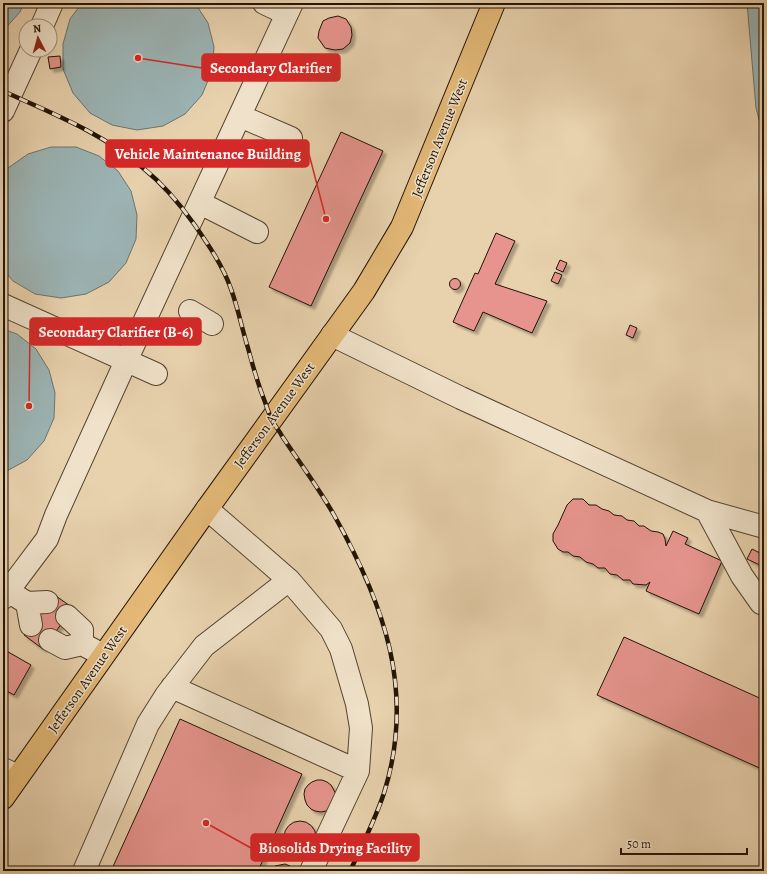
<svg xmlns="http://www.w3.org/2000/svg" width="767" height="874" font-family="Alegreya,serif">
  <style>
    .water { fill: #9cb5b6; stroke: #6b746e }
    .building { fill: #e6948d; stroke: #221303; filter: url(#shadow) }
    .lines { fill: none; stroke-linecap: round; stroke-linejoin: round }
    .minor-casing { stroke: #54432e; stroke-width: 24 }
    .major-casing { stroke: #221303; stroke-width: 24 }
    .minor { stroke: #f0e2ca; stroke-width: 22 }
    .major { stroke: #e4b977; stroke-width: 22 }
    .rail-casing { stroke: #221303; stroke-width: 4.5 }
    .rail { stroke: #f0e2ca; stroke-width: 3; stroke-dasharray: 9; stroke-linecap: butt }
    .labels { text-anchor: middle; stroke-width: 3; stroke-linejoin: round; paint-order: stroke }
    .street-label { font-size: 14px; fill: #221303; stroke: #f0e2ca }
    .leader { fill: none; stroke: #d62828; stroke-width: 1.5 }
    .callout-dot { fill: #d62828; stroke: #f0e2ca; stroke-width: 1.5 }
    .callout { fill: #d62828; stroke: #d62828; stroke-width: 1.5 }
    .callout-label { font-size: 15px; text-anchor: middle; font-weight: bold; fill: #fff }
  </style>
  <defs>
    <filter id="shadow"><feDropShadow dx="3.5" dy="3.5" stdDeviation="1" flood-color="#0004"/></filter>
  </defs>
  <rect width="100%" height="100%" fill="#e8d2ae"/>
  <filter id="stains"><feTurbulence type="fractalNoise" baseFrequency=".005" numOctaves="4"/><feColorMatrix values="0 0 0 0 .2 0 0 0 0 .09 0 0 0 0 .02 0 0 0 .5 -.17"/></filter>
  <radialGradient id="worn" r=".72"><stop offset=".6" stop-color="#630" stop-opacity="0"/><stop offset="1" stop-color="#630" stop-opacity=".3"/></radialGradient>
  <!-- water -->
  <path class="water" d="M3,3H24L20,12L3,31Z
    M82,3H195L208,23L214,47L212,71L202,95L185,114L163,126L137,130L112,125L90,113L73,93L63,69V44L70,19Z
    M747,3H764V138L756,108Z
    M51,147H76L99,156L118,171L131,191L137,215L136,239L126,263L109,282L86,294L61,298L35,294L13,281L3,269V175L8,168L28,154Z
    M3,329L17,334L36,349L49,370L55,393L54,418L44,441L27,460L3,473Z"/>
  <!-- building -->
  <path class="building" d="M338,16L346,19L351,27L352,35L350,43L343,49L335,50L325,48L318,38L319,31L323,21L329,18Z
    M60,56L61,67L50,69L48,57Z
    M341,132L383,151L311,306L269,287Z
    M496,233L515,241L495,284L547,301L532,333L483,312L474,331L453,322L475,273L478,274Z
    M560,260L567,263L563,272L556,269Z
    M555,272L562,275L558,284L551,281Z
    M449.5 284a5.5 5.5 0 1 1 11 0a5.5 5.5 0 1 1-11 0Z
    M630,325L637,328L633,338L626,335Z
    M573,499H583L589,505H596L602,509L609,511L614,515L622,516L627,520L634,521L639,526H644L651,531L658,532L663,534L665,539L666,546L673,531L688,538L685,544L722,561L699,614L646,591L650,582L646,585L633,584L630,580H623L617,575L610,574L605,568H598L593,564L586,562L580,557L573,556L568,552H563L558,549L553,541V534L558,525L567,505Z
    M752,549L764,555V567L747,559Z
    M53,594L73,608L43,649L24,635Z
    M624,637L764,700V770L597,695Z
    M3,649L31,665L14,695L3,689Z
    M180,719L302,774L258,871H111Z
    M317,780H322L327,782L331,785L336,794L331,808L326,811L321,812L315,811L311,809L307,805L305,800L304,794L305,789L308,785L312,782Z
    M284 837a16 16 0 1 1 32 0a16 16 0 1 1-32 0Z
    M285,864L290,866L296,871H270L275,866Z"/>
  <g class="lines">
    <defs>
      <path id="minor" d="M264,3L287,14
        M42,26L52,3
        M3,111L31,50
        M240,116L291,138
        M200,203L257,232
        M3,305L156,374
        M190,311L212,324
        M332,335L461,398L707,511L764,527
        M207,509L265,559L289,580L331,629L341,649L357,704L361,728L358,771L311,871
        M707,511L742,576L761,603L764,604
        M8,591L47,539L56,515L126,361L292,3
        M3,598L8,591L27,603L47,602
        M27,603L31,625
        M67,616L82,630V644
        M50,640L65,648L82,644L103,655
        M172,687L358,771
        M3,769L18,776
        M84,871L148,724L167,694L204,646L289,580"/>
      <path id="major" d="M3,798L207,509L364,291L402,227L494,3"/>
    </defs>
    <!-- minor casing -->
    <use href="#minor" class="minor-casing"/>
    <!-- major casing -->
    <use href="#major" class="major-casing"/>
    <!-- minor -->
    <use href="#minor" class="minor"/>
    <!-- major -->
    <use href="#major" class="major"/>
    <defs>
      <path id="rail" d="M3,91C51,113 103,133 143,168C163,184 179,203 194,224C208,244 223,266 231,289C238,308 242,329 248,348C253,367 258,384 265,402C267,408 269,414 272,420C274,425 279,430 282,436C299,462 318,487 334,515C384,604 416,691 384,793C375,820 362,846 350,871"/>
    </defs>
    <!-- rail casing -->
    <use href="#rail" class="rail-casing"/>
    <!-- rail -->
    <use href="#rail" class="rail"/>
  </g>
  <g class="labels">
    <!-- street labels -->
    <g class="street-label">
      <text transform="translate(439 138) rotate(-68)" y="5">Jefferson Avenue West</text>
      <text transform="translate(274 415) rotate(-54)" y="5">Jefferson Avenue West</text>
      <text transform="translate(87 679) rotate(-55)" y="5">Jefferson Avenue West</text>
    </g>
  </g>
  <!-- callouts -->
  <path class="leader" d="M138 58L202 68M326 219L309 154M29 406L30 331M206 823L251 848"/>
  <g class="callout-dot">
    <circle cx="138" cy="58" r="4"/>
    <circle cx="326" cy="219" r="4"/>
    <circle cx="29" cy="406" r="4"/>
    <circle cx="206" cy="823" r="4"/>
  </g>
  <g class="callout">
    <rect x="202" y="54" width="138" height="27" rx="4"/>
    <rect x="106" y="140" width="203" height="27" rx="4"/>
    <rect x="30" y="318" width="171" height="27" rx="4"/>
    <rect x="251" y="834" width="168" height="27" rx="4"/>
  </g>
  <g class="callout-label">
    <text x="271" y="73">Secondary Clarifier</text>
    <text x="208" y="159">Vehicle Maintenance Building</text>
    <text x="116" y="337">Secondary Clarifier (B-6)</text>
    <text x="335" y="853">Biosolids Drying Facility</text>
  </g>
  <!-- margin -->
  <rect width="767" height="874" fill="none" stroke="#e8d2ae" stroke-width="16"/>
  <rect x="4" y="4" width="759" height="866" fill="none" stroke="#221303" stroke-width="2"/>
  <rect x="8" y="8" width="751" height="858" fill="none" stroke="#221303"/>
  <!-- north arrow -->
  <g transform="translate(38 38) rotate(354)"><circle r="19" fill="#f0e2ca" stroke="#9e8f7a"/>
  <path d="M0-3L7 15L0 10L-7 15Z" fill="#8f2418"/>
  <text y="-6" font-size="11" font-weight="bold" text-anchor="middle" fill="#221303">N</text>
  </g>
  <!-- scale -->
  <path d="M621 848v6h126v-6" fill="none" stroke="#221303" stroke-width="2"/>
  <text x="627" y="848" font-size="12" fill="#221303" stroke="#f0e2ca" stroke-width="3" paint-order="stroke">50 m</text>
  <rect width="100%" height="100%" filter="url(#stains)"/>
  <rect width="100%" height="100%" fill="url(#worn)"/>
</svg>
